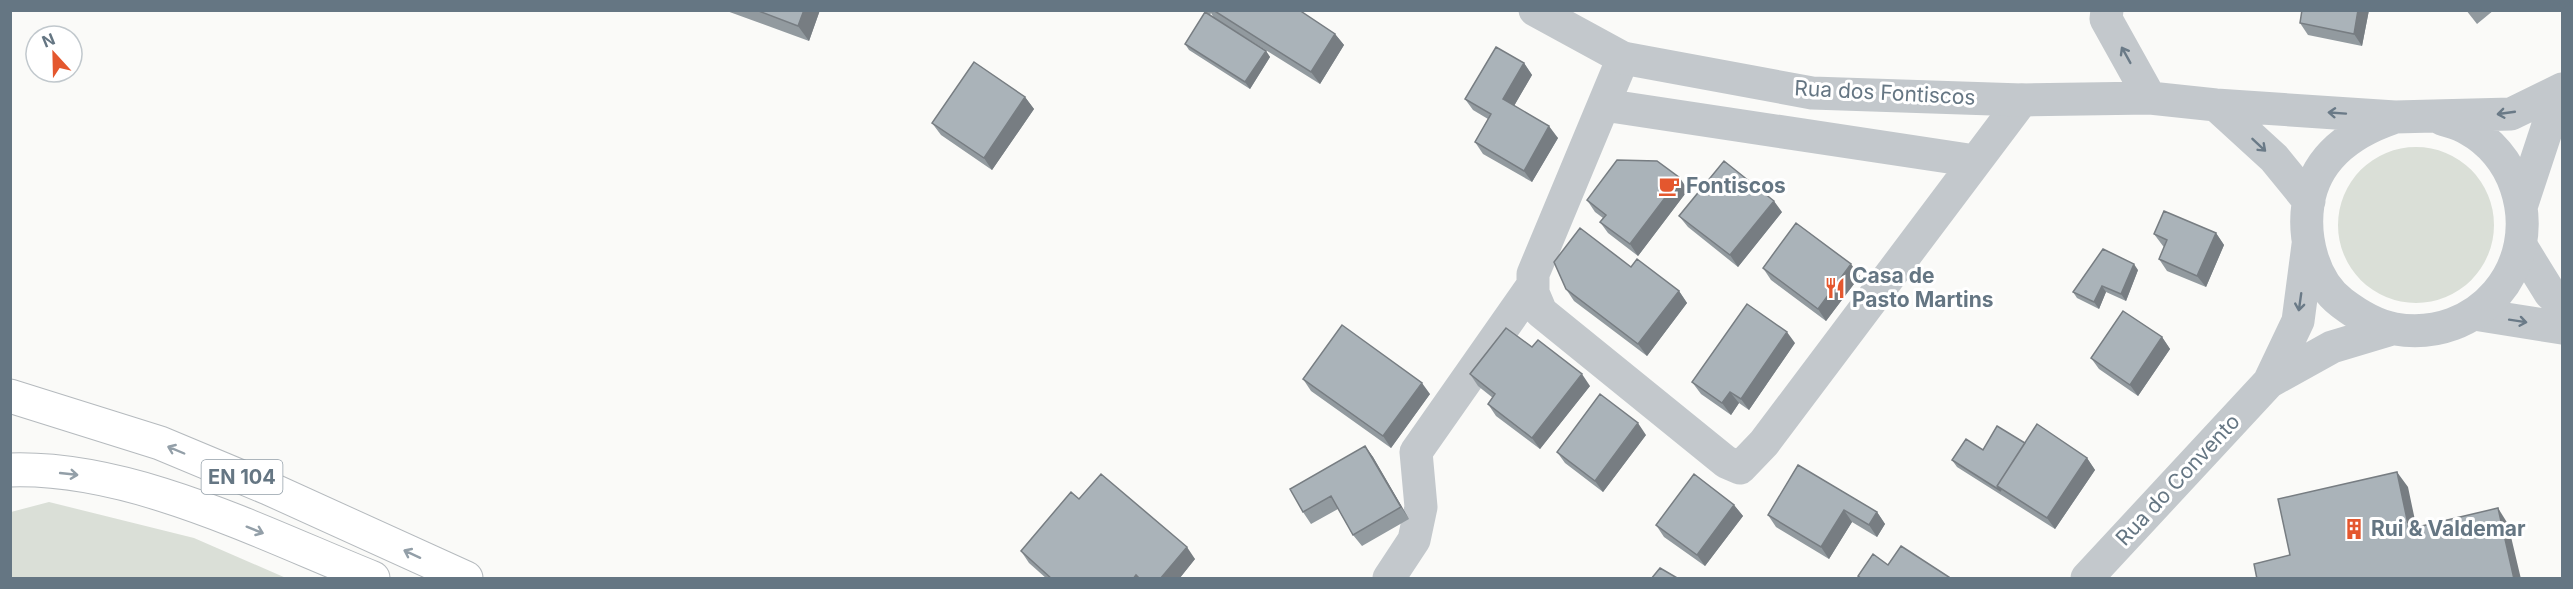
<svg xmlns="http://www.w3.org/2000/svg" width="2573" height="589" font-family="Inter,sans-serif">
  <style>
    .grass { fill: #dadfd7 }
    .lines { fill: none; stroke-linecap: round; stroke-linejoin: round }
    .primary-casing { stroke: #b5babe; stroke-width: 35 }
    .minor { stroke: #c3c8cc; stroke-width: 33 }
    .tertiary { stroke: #c3c8cc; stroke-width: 33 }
    .primary { stroke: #fff; stroke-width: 33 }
    .wall { fill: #929a9f }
    .shaded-wall { fill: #777d82 }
    .building { fill: #aab3b9; stroke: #777d82; stroke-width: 1.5 }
    .oneway { stroke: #6a7a87 }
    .oneway2 { stroke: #939fa8 }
    .labels { text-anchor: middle; stroke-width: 6; stroke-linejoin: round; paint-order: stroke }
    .shield { fill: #fff; stroke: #939fa8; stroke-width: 1.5 }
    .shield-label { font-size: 20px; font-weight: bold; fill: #657683 }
    .street-label { font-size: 21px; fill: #657683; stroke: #fff }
    .poi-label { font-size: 21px; font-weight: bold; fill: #657683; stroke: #fff; text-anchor: start }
  </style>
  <rect width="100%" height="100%" fill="#fafaf8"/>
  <!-- grass -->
  <path class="grass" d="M2338 225a78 78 0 1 1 156 0a78 78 0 1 1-156 0Z
    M49,502L194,538L286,578H11V512Z"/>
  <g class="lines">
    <defs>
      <path id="primary" d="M10,396L160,443L268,488L466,578
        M10,470C132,466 263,534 373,578"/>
    </defs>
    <!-- primary casing -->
    <use href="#primary" class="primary-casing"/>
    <!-- minor -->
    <path class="minor" d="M1623,58L1533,274V293L1541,312L1726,462L1740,468L1764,443L2022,100
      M1604,105L1975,161
      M2521,246L2550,293L2562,305
      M2474,314L2562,328
      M1389,578L1414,540L1421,507L1416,452L1533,285"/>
    <!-- tertiary -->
    <path class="tertiary" d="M1535,10L1623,58L1812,93L2022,100L2150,98L2216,105L2395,117L2511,114L2562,89
      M2107,10L2106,19L2150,98
      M2216,105L2274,158L2309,201
      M2393,118C2352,132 2315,157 2308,204C2303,238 2313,281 2342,303C2358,315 2375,326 2395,329C2478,343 2543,267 2516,187C2508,162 2490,141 2468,129C2460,124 2450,122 2442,119
      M2522,204L2559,92
      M2269,382L2332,347L2392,329
      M2087,578L2269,382L2298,321L2308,245"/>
    <!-- primary -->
    <use href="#primary" class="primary"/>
  </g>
  <!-- wall -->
  <path class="wall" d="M724,10H820L809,41Z
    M1203,10H1213L1335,34L1344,45L1320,84L1214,18L1211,13L1210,15Z
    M2302,10H2369L2362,46L2308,35L2300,23Z
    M2466,10H2494L2477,24Z
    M1185,44L1266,51L1270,57L1250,89L1189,50Z
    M1524,63L1532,75L1514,106L1558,138L1532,182L1483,154L1475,142L1488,119L1473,110L1465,99Z
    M1025,97L1034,109L992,170L941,135L932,123Z
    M1688,190L1638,256L1608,233L1600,222L1603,218L1595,212L1587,200Z
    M1782,212L1738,267L1688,227L1679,216Z
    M2216,233L2224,245L2206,287L2167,271L2159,259L2164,247L2163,246L2154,234Z
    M1631,267L1679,291L1687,303L1647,356L1574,301L1566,289Z
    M1763,268L1860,276L1826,321L1771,280Z
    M2138,270L2126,301L2106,292L2099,309L2077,298L2073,292Z
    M2162,337L2170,349L2138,396L2099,369L2091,358Z
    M1795,343L1749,410L1739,403L1731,415L1701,394L1692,382Z
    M1470,374L1590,386L1540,449L1496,416L1488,404L1493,398L1478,386Z
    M1303,379L1430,394L1391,448L1311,391Z
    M1646,435L1603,492L1565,463L1557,452Z
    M2025,443L2087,458L2095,470L2055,529L1957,467L1952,460Z
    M1365,446L1373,457L1409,519L1362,546L1353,535L1338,509L1311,524L1303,512Z
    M1798,465L1877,512L1885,524L1877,537L1852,522L1829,559L1776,527L1768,515Z
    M1079,499L1195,559L1179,579H1047L1029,563L1021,551Z
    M1734,505L1743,516L1705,566L1664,537L1656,525Z"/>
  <!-- shaded-wall -->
  <path class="shaded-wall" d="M804,10H820L809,41L798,26Z
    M2358,10H2369L2362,46L2354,34Z
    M1335,34L1344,45L1320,84L1311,72Z
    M1266,51L1270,57L1250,89L1245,82Z
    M1524,63L1532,75L1511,111L1503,99Z
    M1025,97L1034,109L992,170L984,158Z
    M1549,126L1558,138L1532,182L1524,171Z
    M1680,178L1688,190L1638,256L1630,244Z
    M1774,201L1782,212L1738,267L1730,255Z
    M2216,233L2224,245L2206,287L2197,276Z
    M1851,264L1860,276L1826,321L1818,309Z
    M2134,264L2138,270L2126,301L2121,294Z
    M2102,286L2106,292L2099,309L2094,302Z
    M1679,291L1687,303L1647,356L1638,344Z
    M1787,332L1795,343L1749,410L1741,399Z
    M2162,337L2170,349L2138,396L2130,385Z
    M1582,374L1590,386L1540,449L1532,438Z
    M1422,383L1430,394L1391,448L1383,436Z
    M1730,392L1739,403L1731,415L1722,403Z
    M1638,423L1646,435L1603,492L1595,481Z
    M1365,446L1373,457L1409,519L1401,507Z
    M2087,458L2095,470L2055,529L2047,518Z
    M2397,472L2408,487L2420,544L2409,529Z
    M1734,505L1743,516L1705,566L1697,555Z
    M2498,508L2508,524L2521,579H2514Z
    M1844,510L1852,522L1829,559L1821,547Z
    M1877,512L1885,524L1877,537L1869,525Z
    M1187,547L1195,559L1179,579H1160Z"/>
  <!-- building -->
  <path class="building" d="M756,10H804L798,26Z
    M1213,10H1299L1335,34L1311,72Z
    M2302,10H2358L2354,34L2300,23Z
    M1205,12L1266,51L1245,82L1185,44Z
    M1496,47L1524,63L1503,99L1549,126L1524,171L1475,142L1491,114L1465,99Z
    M974,62L1025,97L984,158L932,123Z
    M1617,160L1657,161L1680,178L1630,244L1600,222L1606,215L1587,200Z
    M1724,161L1774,201L1730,255L1679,216Z
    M2164,211L2216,233L2197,276L2159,259L2167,240L2154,234Z
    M1796,223L1851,264L1818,309L1763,268Z
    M1580,228L1631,267L1637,259L1679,291L1638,344L1566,289L1554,262Z
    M2103,249L2134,264L2121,294L2102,286L2094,302L2073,292Z
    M1747,304L1787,332L1741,399L1730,392L1722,403L1692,382Z
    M2123,311L2162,337L2130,385L2091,358Z
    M1342,325L1422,383L1383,436L1303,379Z
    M1506,328L1532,347L1538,340L1582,374L1532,438L1488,404L1495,394L1470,374Z
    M1600,394L1638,423L1595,481L1557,452Z
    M2037,424L2087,458L2047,518L1997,486Z
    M1997,426L2025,443L1997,486L2001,491L1952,460L1966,439L1983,450Z
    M1365,446L1401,507L1353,535L1331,496L1303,512L1290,489Z
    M1798,465L1877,512L1869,525L1844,510L1821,547L1768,515Z
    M2397,472L2409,529L2498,508L2514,579H2257L2254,564L2290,555L2278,499Z
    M1101,474L1187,547L1160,579H1140L1136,575L1133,579H1052L1021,551L1071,492L1079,499Z
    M1694,474L1734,505L1697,555L1656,525Z
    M1901,546L1952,579H1862L1858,576L1873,554L1888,565Z
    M1660,568L1679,579H1651Z"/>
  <!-- one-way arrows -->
  <defs><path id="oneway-shaft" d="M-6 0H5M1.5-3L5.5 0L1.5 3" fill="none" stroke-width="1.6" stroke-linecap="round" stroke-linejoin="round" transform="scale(1.5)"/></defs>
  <g class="oneway">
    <use href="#oneway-shaft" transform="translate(2126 55) rotate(-119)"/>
    <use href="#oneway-shaft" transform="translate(2337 113) rotate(-176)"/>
    <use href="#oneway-shaft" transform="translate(2506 113) rotate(172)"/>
    <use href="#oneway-shaft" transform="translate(2259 145) rotate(43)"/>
    <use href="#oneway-shaft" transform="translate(2300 302) rotate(98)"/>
    <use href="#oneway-shaft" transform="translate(2518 321) rotate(9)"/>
  </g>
  <g class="oneway2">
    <use href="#oneway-shaft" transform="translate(176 450) rotate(-157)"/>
    <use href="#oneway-shaft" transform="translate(69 474) rotate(6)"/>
    <use href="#oneway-shaft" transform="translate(255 530) rotate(22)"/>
    <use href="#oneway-shaft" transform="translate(412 554) rotate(-155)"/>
  </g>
  <!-- icons -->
  <defs>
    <symbol id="cafe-bare" viewBox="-9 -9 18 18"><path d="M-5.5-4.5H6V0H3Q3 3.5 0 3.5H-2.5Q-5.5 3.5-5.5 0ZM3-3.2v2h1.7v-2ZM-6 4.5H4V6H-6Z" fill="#e4572e" stroke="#fff" stroke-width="2.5" paint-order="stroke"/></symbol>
    <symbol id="restaurant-bare" viewBox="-9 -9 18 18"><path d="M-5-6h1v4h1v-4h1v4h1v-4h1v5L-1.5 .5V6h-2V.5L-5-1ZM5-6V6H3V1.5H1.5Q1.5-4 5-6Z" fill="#e4572e" stroke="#fff" stroke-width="2.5" paint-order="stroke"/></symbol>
    <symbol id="building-bare" viewBox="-9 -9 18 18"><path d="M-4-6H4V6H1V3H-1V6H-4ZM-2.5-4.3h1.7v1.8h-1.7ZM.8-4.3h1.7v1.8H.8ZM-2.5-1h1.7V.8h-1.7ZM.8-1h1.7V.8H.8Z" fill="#e4572e" stroke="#fff" stroke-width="2.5" paint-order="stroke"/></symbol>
  </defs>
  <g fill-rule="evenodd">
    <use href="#cafe-bare" x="1654" y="171" width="30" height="30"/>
    <use href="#restaurant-bare" x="1820" y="273" width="30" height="30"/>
    <use href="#building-bare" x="2339" y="514" width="30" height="30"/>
  </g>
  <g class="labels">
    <!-- shield labels -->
    <rect class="shield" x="201.5" y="460" width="81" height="34" rx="4.5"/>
    <g class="shield-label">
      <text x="242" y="484">EN 104</text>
    </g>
    <!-- street labels -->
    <g class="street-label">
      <text transform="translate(1885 93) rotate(3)" y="7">Rua dos Fontiscos</text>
      <text transform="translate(2178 480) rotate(-47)" y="7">Rua do Convento</text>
    </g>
    <!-- poi labels -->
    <g class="poi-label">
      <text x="1686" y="193">Fontiscos</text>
      <text x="1852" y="283">Casa de<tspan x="1852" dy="24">Pasto Martins</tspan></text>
      <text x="2371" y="536">Rui &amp; Valdemar</text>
    </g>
  </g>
  <!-- border -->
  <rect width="2573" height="589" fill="none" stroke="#657683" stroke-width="24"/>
  <!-- north arrow -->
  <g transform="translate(54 54) rotate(338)"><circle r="28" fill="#ffffff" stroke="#c1c8cd" stroke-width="1.5"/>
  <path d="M0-4.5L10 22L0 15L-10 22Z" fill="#e4572e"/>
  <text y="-9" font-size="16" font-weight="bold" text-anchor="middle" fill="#657683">N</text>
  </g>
</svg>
